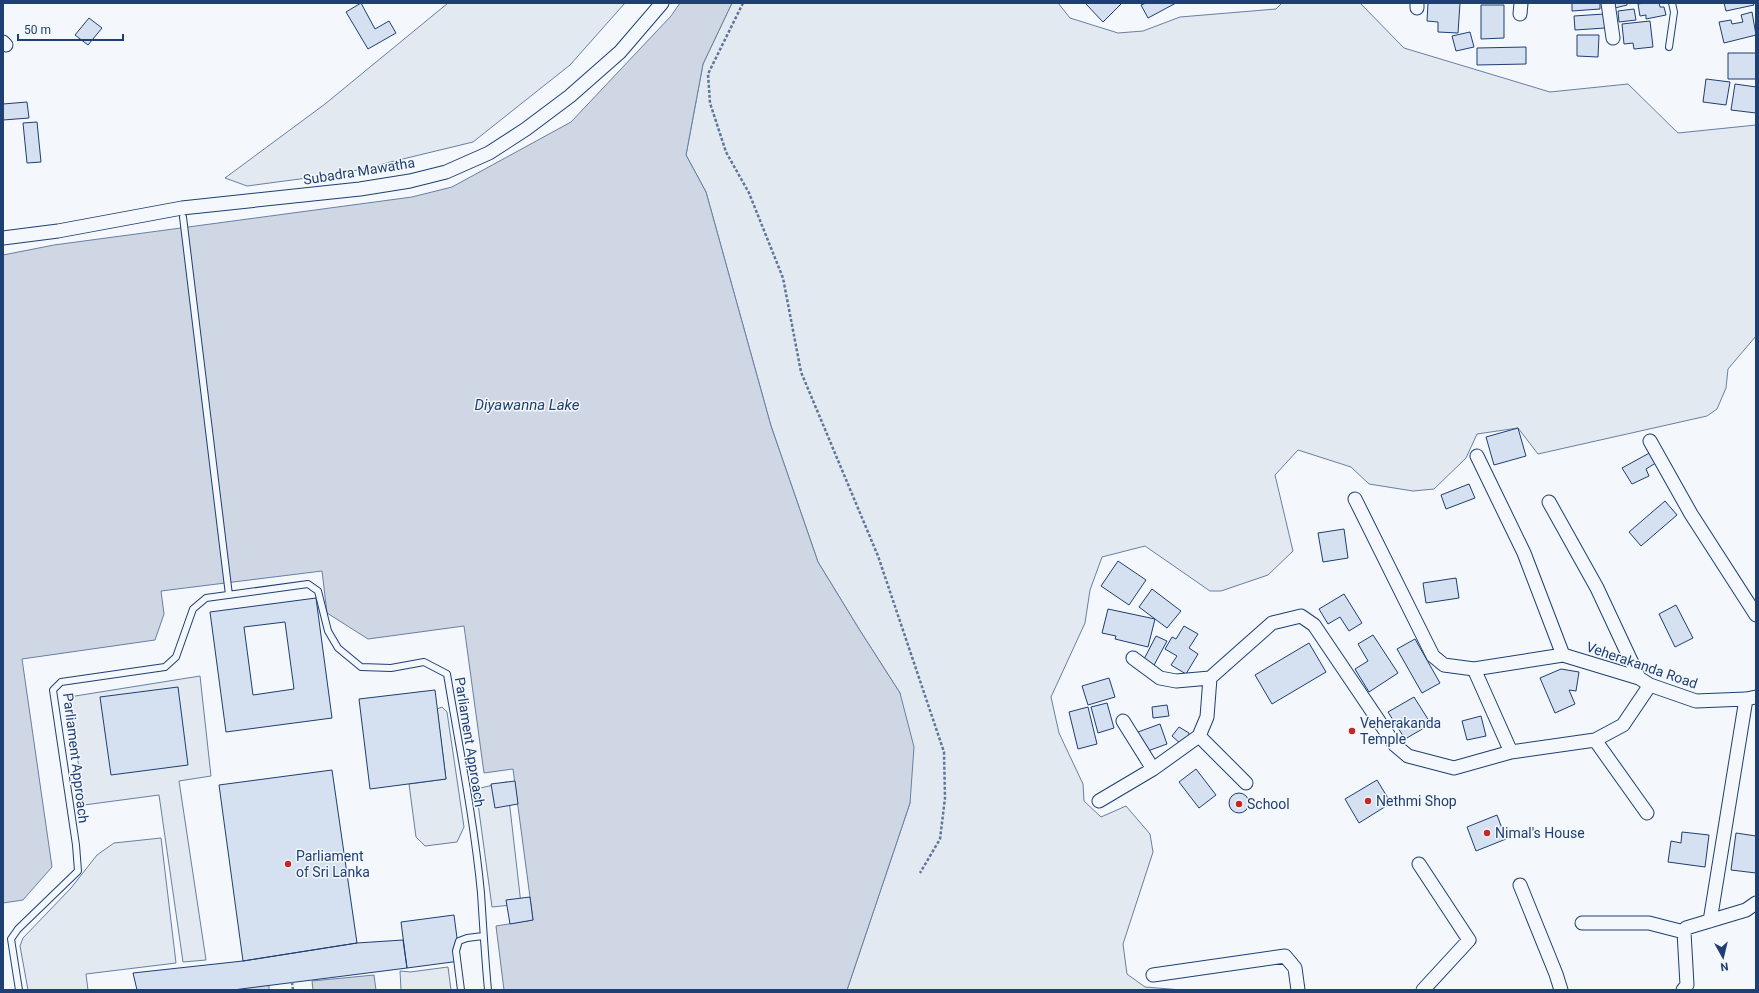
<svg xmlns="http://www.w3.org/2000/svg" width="1759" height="993" font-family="Roboto,sans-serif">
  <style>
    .green { fill: #e3e9f0; stroke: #687fa3 }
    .water { fill: #cfd7e4; stroke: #687fa3 }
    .building { fill: #d5e0f0; stroke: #1d3f73; fill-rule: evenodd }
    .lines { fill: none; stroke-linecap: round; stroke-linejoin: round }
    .service-casing { stroke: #1d3f73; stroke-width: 8 }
    .minor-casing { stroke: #1d3f73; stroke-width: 15 }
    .path { stroke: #5e769c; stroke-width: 2.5; stroke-dasharray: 3 2; stroke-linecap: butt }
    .service { stroke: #f4f7fb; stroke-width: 6 }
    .minor { stroke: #f4f7fb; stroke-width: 13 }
    .poi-dot { fill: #c62828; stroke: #f4f7fb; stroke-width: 1.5 }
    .labels { text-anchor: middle; stroke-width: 3; stroke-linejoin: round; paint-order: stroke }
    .street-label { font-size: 14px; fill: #1d3f73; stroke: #f4f7fb }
    .poi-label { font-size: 14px; fill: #1d3f73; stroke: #f4f7fb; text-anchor: start }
    .water-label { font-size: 15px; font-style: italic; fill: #1d3f73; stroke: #f4f7fb }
  </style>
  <rect width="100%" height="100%" fill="#f4f7fb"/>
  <!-- green -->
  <path class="green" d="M448,3H625L570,65L473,142L345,173L247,186L225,178L325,104Z
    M732,3H1058L1070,18L1118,33L1143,31L1180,17L1276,9L1282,3H1360L1404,48L1550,92L1628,84L1678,133L1756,125V336L1728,369L1726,388L1717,409L1707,416L1538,454L1518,428L1477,434L1466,458L1434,489L1413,491L1369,484L1351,467L1298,450L1275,475L1293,551L1268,575L1221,591H1210L1145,546L1102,557L1090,590L1085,623L1051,697L1059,733L1083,784L1084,801L1101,817L1126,806L1150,834L1153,852L1123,944L1127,974L1145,987L1182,990H847L910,803L900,693L859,629L818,562L771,426L706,192L686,155L703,64Z
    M200,676L211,776L179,781L206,960L183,962L159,795L84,805L69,697Z
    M442,707L447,712L464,827L457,842L425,846L416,837L409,784L446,779L437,709Z
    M507,782L521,904L492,907L476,789Z
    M161,838L176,963L86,974L88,990H28L20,946L23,938L71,888L97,855L114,843Z
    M448,967L451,990H401L400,971L410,972Z"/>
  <!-- water -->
  <path class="water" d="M680,3H732L703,64L686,155L706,192L771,426L818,562L859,629L900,693L914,747L910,803L847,990H504L496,926L533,920L513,769L484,773L464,626L368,639L327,613L322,571L161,591L164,614L155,640L22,659L52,867L23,900L3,903V255L54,245L412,197L452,187L571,122L671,16Z
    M374,975L376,990H313L312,981Z
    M269,985V990H223Z"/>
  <!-- building -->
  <path class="building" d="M361,3L375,29L389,21L396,33L368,49L346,12Z
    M1085,3H1122L1103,22Z
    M1146,3H1176L1148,18L1141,5Z
    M1428,3H1460L1458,33L1438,32V22L1427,21Z
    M1572,3H1600V9L1572,11Z
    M1614,3H1627V5L1615,8Z
    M1644,3H1659L1660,7H1664L1666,15L1646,19V15L1640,16L1638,4Z
    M1724,3H1753L1754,5L1726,11Z
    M1481,5H1504V38L1481,39Z
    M1634,9L1636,20L1619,22L1618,11Z
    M1752,12L1756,35L1724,43L1719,22L1731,20L1732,24L1743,22L1741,15Z
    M1604,14L1605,28L1575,30L1574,16Z
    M89,18L102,28L88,45L75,35Z
    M1650,21L1653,47L1634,49L1633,43L1624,44L1622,24Z
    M1470,32L1474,47L1456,51L1452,36Z
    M1577,35H1599L1598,57L1577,56Z
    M1526,47V64L1477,65V48Z
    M1728,53H1756V79H1728Z
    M1706,79L1730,82L1726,105L1703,102Z
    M1735,84L1756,87V113L1731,110Z
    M27,102L29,118L3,120V104Z
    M37,122L41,162L27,163L23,123Z
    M1518,428L1526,456L1494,465L1486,437Z
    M1653,451L1659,461L1646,469L1649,476L1632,484L1622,468Z
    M1469,484L1475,498L1446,509L1441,495Z
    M1665,501L1677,515L1641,546L1629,532Z
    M1344,529L1348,558L1323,562L1318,533Z
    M1118,561L1146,580L1129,605L1101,586Z
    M1456,578L1459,598L1426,603L1423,583Z
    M1152,589L1181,611L1167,628L1139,607Z
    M1344,594L1362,623L1349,631L1340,617L1328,624L1319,609Z
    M316,598L332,718L226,732L210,612ZM285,622L294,689L253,695L244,627Z
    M1676,605L1693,638L1675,647L1659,614Z
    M1108,609L1155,619L1148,647L1115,639L1116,636L1102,633Z
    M1184,626L1198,634L1189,648L1198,654L1186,674L1171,665L1177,656L1165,649L1172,637L1176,639Z
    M1373,635L1398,673L1369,692L1355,669L1368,661L1358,644Z
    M1156,636L1167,641L1153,667L1143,661Z
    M1415,639L1440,683L1422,693L1397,649Z
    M1309,643L1326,672L1272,704L1255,675Z
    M1561,669L1579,672L1576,691L1569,690L1575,704L1555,713L1540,678Z
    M1109,678L1115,697L1088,705L1082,686Z
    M178,687L188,765L111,775L100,697Z
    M435,690L446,779L370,789L359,699Z
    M1414,697L1431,724L1405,739L1388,712Z
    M1107,703L1114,728L1098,733L1091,707Z
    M1167,705L1169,716L1153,718L1152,707Z
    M1088,707L1097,744L1078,749L1069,712Z
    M1481,716L1486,736L1467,740L1462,721Z
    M1160,724L1167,744L1145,752L1138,732Z
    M1179,727L1189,733V741L1182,745L1172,736Z
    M1196,769L1216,795L1199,808L1179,782Z
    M332,770L357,943L243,961L219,785Z
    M1377,780L1391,803L1359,823L1345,799Z
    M515,781L518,804L495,808L491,784Z
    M1229 803a10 10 0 1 1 20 0a10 10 0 1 1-20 0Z
    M1497,815L1506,839L1476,851L1467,827Z
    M1682,832L1709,835L1705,867L1668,862L1671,841L1681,843Z
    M1736,833L1756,836V873L1731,870Z
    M530,897L533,920L510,924L506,900Z
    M454,915L460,961L407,968L401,922Z
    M403,940L407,968L233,990H137L133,973L243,961L357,943Z"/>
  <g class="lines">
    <defs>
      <path id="service" d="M1669,47L1674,12L1672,3
        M183,217L229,595
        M19,990L11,939L18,929L78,871L76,845L53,690L61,682L165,667L176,657L193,609L206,598L308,584L318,591L328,631L338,648L361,667L391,668L424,662L447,674C459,746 474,820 481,893C483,925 485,958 488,990
        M461,990L456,951L459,941L467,938L483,936"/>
      <path id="minor" d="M1417,3V8
        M1608,3L1613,38
        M1520,14L1521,3
        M3,42L6,45
        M3,238L58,231L182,208L360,189L410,181L446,172L489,153L526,129L570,96L620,52L662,3
        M1650,441L1691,514L1756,615
        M1477,456L1524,553L1563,655
        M1355,499L1433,656L1444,665L1474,669L1563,655L1639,678L1650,685L1696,701L1746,699L1756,697
        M1549,502L1597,588L1639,678
        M1133,658L1160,678L1176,681L1210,678L1272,623L1301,616L1314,625L1395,745L1408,756L1454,768L1511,752L1595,740L1623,725L1650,685
        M1474,669L1511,752
        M1123,721L1153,769
        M1199,736L1246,783
        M1595,740L1647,813
        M1099,801L1153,769L1199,736L1207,717L1210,678
        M1419,864L1469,940L1423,990
        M1520,885L1556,974L1561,990
        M1710,921L1746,699
        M1582,923H1649L1684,932
        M1153,975L1285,956L1295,968L1298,990
        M1683,990L1687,985L1684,932L1686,928L1746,910L1756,903"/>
    </defs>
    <!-- service casing -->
    <use href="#service" class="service-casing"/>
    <!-- minor casing -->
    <use href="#minor" class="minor-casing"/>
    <!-- path -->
    <path class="path" d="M743,3L708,74L710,103L726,152L749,193L783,278L801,372L878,556L944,752L945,798L940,839L920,873
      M292,982L293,990"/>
    <!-- service -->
    <use href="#service" class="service"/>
    <!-- minor -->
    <use href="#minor" class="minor"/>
  </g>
  <!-- markers -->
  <g class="poi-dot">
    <circle cx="1352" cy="731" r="4"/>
    <circle cx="1368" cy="801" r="4"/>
    <circle cx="1239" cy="804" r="4"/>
    <circle cx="1487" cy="833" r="4"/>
    <circle cx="288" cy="864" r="4"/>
  </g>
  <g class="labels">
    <!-- street labels -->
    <g class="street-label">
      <text transform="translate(359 171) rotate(-9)" y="5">Subadra Mawatha</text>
      <text transform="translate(1642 665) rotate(19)" y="5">Veherakanda Road</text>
      <text transform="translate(470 742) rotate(81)" y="5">Parliament Approach</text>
      <text transform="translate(76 758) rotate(83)" y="5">Parliament Approach</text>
    </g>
    <!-- poi labels -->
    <g class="poi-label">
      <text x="1360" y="728">Veherakanda<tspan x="1360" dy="16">Temple</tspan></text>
      <text x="1376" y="806">Nethmi Shop</text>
      <text x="1247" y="809">School</text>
      <text x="1495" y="838">Nimal's House</text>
      <text x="296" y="861">Parliament<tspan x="296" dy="16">of Sri Lanka</tspan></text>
    </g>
    <!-- water labels -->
    <g class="water-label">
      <text x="527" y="410">Diyawanna Lake</text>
    </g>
  </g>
  <!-- border -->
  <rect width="1759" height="993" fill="none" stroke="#1d3f73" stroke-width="8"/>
  <!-- north arrow -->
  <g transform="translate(1723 957) rotate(172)" stroke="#f4f7fb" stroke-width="3" paint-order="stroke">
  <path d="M0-3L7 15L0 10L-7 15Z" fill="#1d3f73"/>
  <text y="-6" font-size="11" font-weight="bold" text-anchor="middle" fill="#1d3f73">N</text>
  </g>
  <!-- scale -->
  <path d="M18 34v6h105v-6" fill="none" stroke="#1d3f73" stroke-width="2"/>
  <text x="24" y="34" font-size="12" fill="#1d3f73" stroke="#f4f7fb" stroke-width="3" paint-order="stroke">50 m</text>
</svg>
